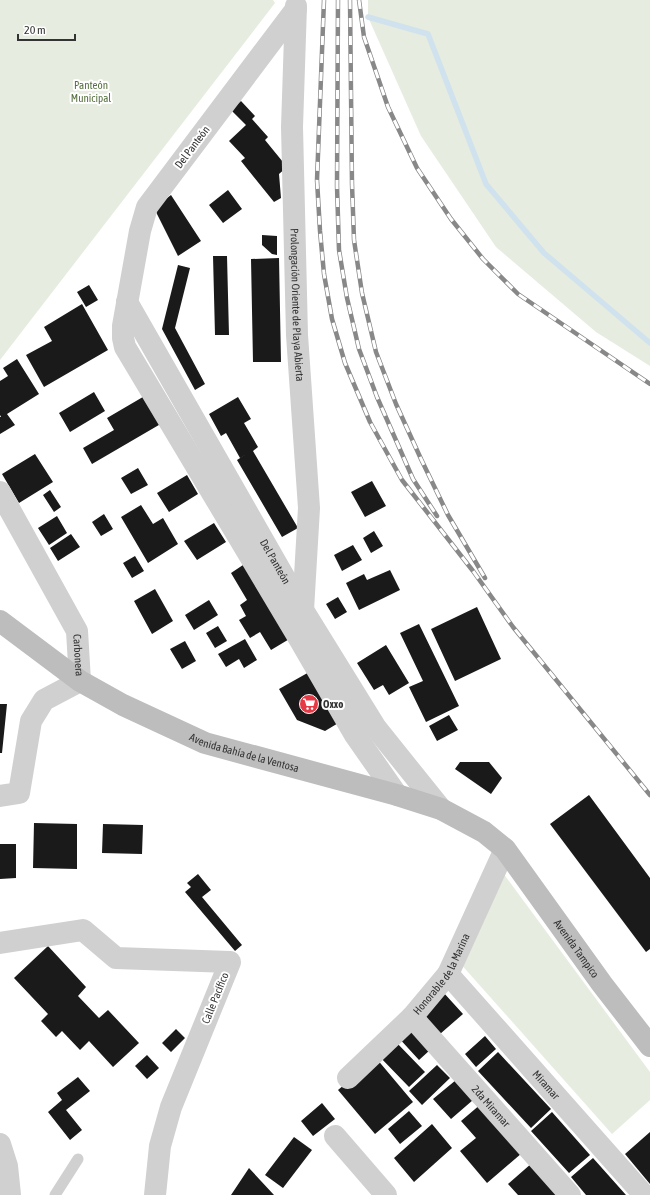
<svg xmlns="http://www.w3.org/2000/svg" width="650" height="1195" font-family="'Asap Condensed',sans-serif">
  <style>
    .green { fill: #e6ecdf }
    .lines { fill: none; stroke-linecap: round; stroke-linejoin: round }
    .stream { stroke: #cfe2ee; stroke-width: 5.5 }
    .building { fill: #1a1a1a }
    .service { stroke: #d0d0d0; stroke-width: 11 }
    .minor { stroke: #d0d0d0; stroke-width: 22 }
    .secondary { stroke: #bdbdbd; stroke-width: 22 }
    .rail-casing { stroke: #888; stroke-width: 4.5 }
    .rail { stroke: #fff; stroke-width: 3; stroke-dasharray: 9; stroke-linecap: butt }
    .labels { text-anchor: middle; stroke-width: 4; stroke-linejoin: round; paint-order: stroke }
    .park-label { font-size: 11px; fill: #56703f; stroke: #fff }
    .street-label { font-size: 11px; fill: #333; stroke: #fff }
    .poi-label { font-size: 11px; font-weight: bold; fill: #333; stroke: #fff; text-anchor: start }
  </style>
  <rect width="100%" height="100%" fill="#fff"/>
  <!-- green -->
  <path class="green" d="M0,0H273L275,3L0,360Z
    M368,0H650V366L596,332L496,247L421,136L368,17Z
    M503,873L650,1072V1100L612,1134L459,962Z"/>
  <g class="lines">
    <!-- stream -->
    <path class="stream" d="M368,17L428,34L486,184L544,253L650,343"/>
  </g>
  <!-- building -->
  <path class="building" d="M241,101L255,116L252,119L268,137L265,140L287,167L279,174L281,198L274,202L241,161L245,158L229,141L246,125L231,110Z
    M228,190L242,209L223,223L209,205Z
    M171,195L201,241L178,256L154,208Z
    M262,235L277,236V255L272,254L262,245Z
    M213,256H227L229,335H215Z
    M279,258L281,362H253L251,259Z
    M178,265L190,268L175,328L205,384L195,390L162,329Z
    M89,285L98,300L86,307L77,292Z
    M82,304L108,350L44,387L26,355L52,341L44,327Z
    M17,359L39,394L7,414L15,425L0,434V417H1L0,415V381L8,376L3,368Z
    M94,392L105,411L70,432L59,413Z
    M148,394L164,422L92,464L83,448L114,430L107,418Z
    M238,397L251,419L244,423L258,447L253,451L298,528L282,537L237,460L248,453L240,458L226,433L221,436L209,414Z
    M35,454L53,482L19,503L2,474Z
    M138,468L148,485L131,494L121,478Z
    M187,475L198,494L169,512L157,493Z
    M372,481L386,506L365,517L351,492Z
    M50,490L61,507L54,512L43,495Z
    M141,505L153,524L163,518L178,544L148,563L121,517Z
    M104,514L113,529L101,536L92,522Z
    M57,516L67,533L49,545L38,528Z
    M214,523L226,542L197,560L184,541Z
    M374,531L383,546L371,553L363,538Z
    M71,534L80,547L58,561L50,548Z
    M353,545L362,560L342,571L334,555Z
    M135,556L144,571L132,578L123,563Z
    M246,563L291,638L271,650L260,632L250,638L239,620L246,616L240,605L247,600L231,573Z
    M390,570L400,590L359,610L346,583L364,574L367,580Z
    M155,589L173,621L152,634L134,601Z
    M338,597L347,612L335,619L326,604Z
    M209,600L218,615L194,630L185,615Z
    M477,607L501,659L455,681L431,629Z
    M419,624L459,706L426,722L409,687L423,681L400,633Z
    M218,626L227,641L215,648L206,633Z
    M245,639L257,660L244,668L239,659L226,667L218,654Z
    M185,641L196,661L182,669L170,649Z
    M386,645L409,683L389,695L383,685L374,690L357,663Z
    M311,671L340,722L325,731L297,720L279,689Z
    M0,704H7L2,753H0Z
    M449,715L458,730L437,741L429,726Z
    M460,762H489L502,778L491,794L455,769Z
    M589,795L650,878V949L646,952L550,824Z
    M34,823L77,824V869L33,868Z
    M103,824L143,825L142,854L102,853Z
    M0,844H16V878L0,879Z
    M198,874L211,890L202,897L242,945L235,951L185,892L191,887L187,883Z
    M48,946L86,987L78,996L99,1018L108,1010L139,1043L113,1067L89,1041L80,1050L62,1031L56,1037L41,1021L48,1014L14,978Z
    M443,992L463,1014L440,1034L420,1012Z
    M409,1025L430,1050L419,1060L397,1036Z
    M176,1029L185,1038L171,1052L162,1043Z
    M485,1036L496,1049L476,1067L465,1054Z
    M393,1039L425,1072L409,1087L377,1054Z
    M498,1052L551,1109L531,1128L478,1071Z
    M147,1055L159,1068L147,1079L135,1066Z
    M376,1058L413,1102L375,1134L338,1090Z
    M437,1065L450,1078L422,1105L409,1091Z
    M78,1077L90,1091L66,1110L82,1130L70,1140L48,1112L62,1100L57,1093Z
    M456,1080L473,1100L451,1119L433,1099Z
    M322,1103L335,1119L313,1136L301,1121Z
    M481,1104L522,1153L487,1183L460,1151L476,1138L461,1121Z
    M409,1111L422,1126L400,1144L388,1129Z
    M552,1112L590,1155L569,1173L531,1131Z
    M432,1124L452,1148L414,1182L394,1158Z
    M650,1132V1184L625,1154Z
    M294,1137L312,1150L283,1188L265,1175Z
    M593,1158L626,1195H586L571,1177Z
    M532,1163L560,1195H518L508,1184Z
    M249,1168L274,1195H231Z"/>
  <g class="lines">
    <!-- service -->
    <path class="service" d="M55,1195L78,1159"/>
    <!-- minor -->
    <g class="minor">
      <path id="s1" d="M296,6L292,127L297,335L309,508L303,610"/>
      <path d="M296,9L147,207L140,231L123,326V338L125,347L300,640L355,735L397,795"/>
      <path id="s2" d="M127,302L303,610L376,728L441,809"/>
      <path id="s3" d="M0,492L77,631L80,681L44,700L31,721L19,793L0,796"/>
      <path d="M0,943L83,930L116,958L230,962L171,1107L160,1146L155,1195"/>
      <path id="s4" d="M448,974L644,1195"/>
      <path id="s5" d="M412,1017L570,1195"/>
      <path id="s6" d="M348,1078L412,1017L448,974L505,849"/>
      <path d="M335,1136L386,1195"/>
      <path d="M0,1144L7,1166L10,1195"/>
    </g>
    <!-- secondary -->
    <path class="secondary" id="s7" d="M0,621L80,681L123,705L205,743L397,795L441,809L484,832L505,849L602,984L650,1046"/>
    <defs>
      <path id="rail" d="M324,0L317,180L320,231L324,274L332,319L345,363L370,422L402,480L473,571L513,627L650,795
        M338,0L337,186L339,250L347,298L359,349L377,397L413,479L437,516
        M350,0L352,184L354,240L362,293L376,352L396,404L421,459L448,515L485,578
        M359,0L364,37L388,107L417,168L451,219L483,259L518,294L650,384"/>
    </defs>
    <!-- rail casing -->
    <use href="#rail" class="rail-casing"/>
    <!-- rail -->
    <use href="#rail" class="rail"/>
  </g>
  <!-- icons -->
  <defs>
    <symbol id="supermarket-disc" viewBox="-11 -11 22 22"><circle r="9.5" fill="#e63946" stroke="#fff"/><path d="M-6-5.5h2.5l.6 2H6L4.5 2H-2.5L-4.4-4H-6ZM-1.5 3.2a1.3 1.3 0 1 0 .1 0ZM3 3.2a1.3 1.3 0 1 0 .1 0Z" fill="#fff"/></symbol>
  </defs>
  <g fill-rule="evenodd">
    <use href="#supermarket-disc" x="298" y="693" width="22" height="22"/>
  </g>
  <g class="labels">
    <!-- park labels -->
    <g class="park-label">
      <text x="91" y="89">Panteón<tspan x="91" dy="13">Municipal</tspan></text>
    </g>
    <!-- street labels -->
    <g class="street-label">
      <text transform="translate(192 147) rotate(-53)" y="4">Del Panteón</text>
      <text dy="4" stroke="none"><textPath href="#s1" startOffset="299">Prolongación Oriente de Playa Abierta</textPath></text>
      <text dy="4" stroke="none"><textPath href="#s2" startOffset="299">Del Panteón</textPath></text>
      <text dy="4" stroke="none"><textPath href="#s3" startOffset="183">Carbonera</textPath></text>
      <text dy="4" stroke="none"><textPath href="#s7" startOffset="280">Avenida Bahía de la Ventosa</textPath></text>
      <text dy="4" stroke="none"><textPath href="#s7" startOffset="683">Avenida Tampico</textPath></text>
      <text dy="4" stroke="none"><textPath href="#s6" startOffset="141">Honorable de la Marina</textPath></text>
      <text transform="translate(215 998) rotate(-68)" y="4">Calle Pacífico</text>
      <text dy="4" stroke="none"><textPath href="#s4" startOffset="148">Miramar</textPath></text>
      <text dy="4" stroke="none"><textPath href="#s5" startOffset="119">2da Miramar</textPath></text>
    </g>
    <!-- poi labels -->
    <g class="poi-label">
      <text x="323" y="708">Oxxo</text>
    </g>
  </g>
  <!-- scale -->
  <path d="M18 34v6h57v-6" fill="none" stroke="#333333" stroke-width="2"/>
  <text x="24" y="34" font-size="12" fill="#333333" stroke="#ffffff" stroke-width="3" paint-order="stroke">20 m</text>
</svg>
